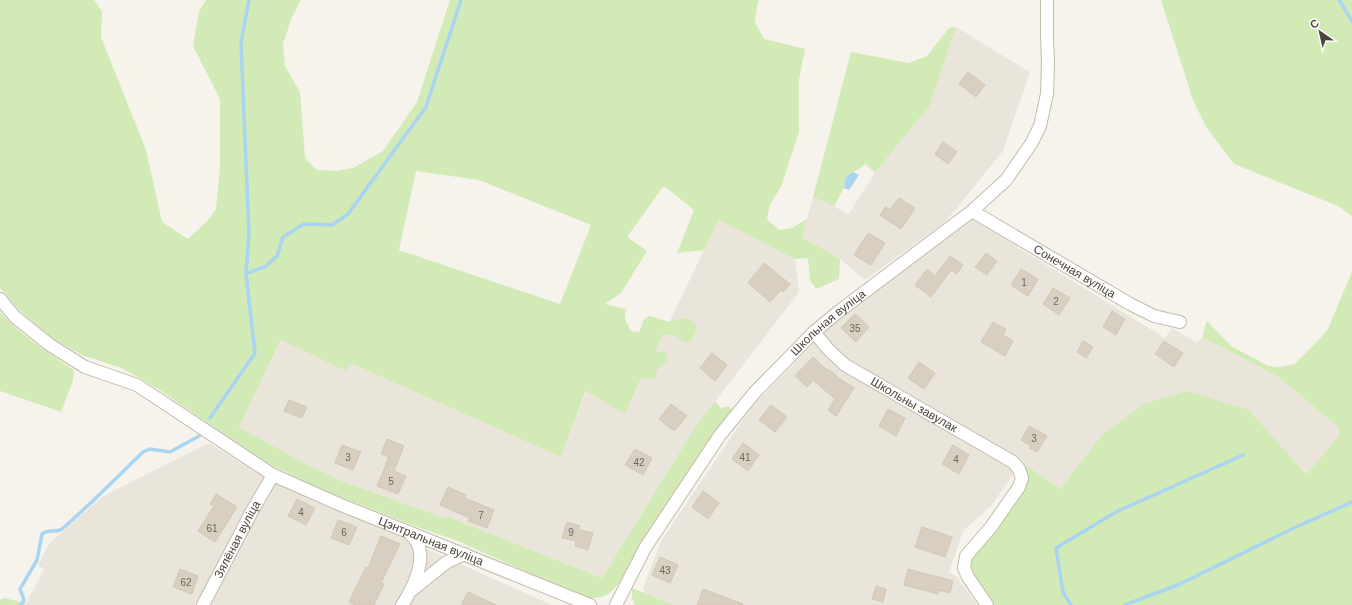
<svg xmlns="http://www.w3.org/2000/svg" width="1352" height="605" font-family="Helvetica,sans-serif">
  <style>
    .residential { fill: #eae5da }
    .green { fill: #d2eab5; fill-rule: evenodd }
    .water { fill: #a9d4f2 }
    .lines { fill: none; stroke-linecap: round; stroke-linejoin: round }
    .stream { stroke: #a9d4f2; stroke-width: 3.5 }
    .building { fill: #d8cfc1; stroke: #d3c7b4 }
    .minor-casing { stroke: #c2bbae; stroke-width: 14 }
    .minor { stroke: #fff; stroke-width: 12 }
    .labels { text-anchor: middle; stroke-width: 3; stroke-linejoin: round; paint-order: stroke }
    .number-label { font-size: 10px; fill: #6e675b }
    .street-label { font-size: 12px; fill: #4b4439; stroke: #fff }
  </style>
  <rect width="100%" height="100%" fill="#f6f3ec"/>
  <!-- residential -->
  <path class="residential" d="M956,27L1030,72L1003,151L950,216L941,225L865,280L840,259L802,237L813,197L834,206L848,215L875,173L921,116L929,108Z
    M719,219L795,259L799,292L694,429L602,578L448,517L439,516L339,480L300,461L239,427L282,339L346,371L350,363L561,457L587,391L625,414Z
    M972,219L1165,338L1172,328L1197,343L1202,337L1277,376L1337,426L1340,434L1307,474L1299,467L1102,435L1060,489L1022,462L991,506L963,531L949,572L957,577L977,605H674L645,593L643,588L661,541L752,406L834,323Z
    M209,443L259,474L552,605H25L44,569L38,565L50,543L102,497Z"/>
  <!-- green -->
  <path class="green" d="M0,0H94L102,11L101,37L146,150L162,222L188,239L209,219L216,209L220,167V99L193,46L199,11L206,0H301L292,17L283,44L285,66L300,92L305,158L317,170L336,171L353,168L383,151L417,102L450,0H759L757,6L755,22L764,39L805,49L799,80V132L781,187L770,204L767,219L779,230L792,228L807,219L802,237L840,259L839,279L816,289L810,280L808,258L795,259L719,220L704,250L677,253L694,210L668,189L663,187L627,237L647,251L621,293L605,304L626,309L625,319L631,331L639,332L644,319L650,316L669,322L686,318L692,321L697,327L692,340L687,343L681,341L676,335H663L655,352H666L668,360L658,368L654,379H641L625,414L586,391L561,457L350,363L346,371L281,340L239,427L300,461L339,480L439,516L448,517L602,578L694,429L715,401L721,408L729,406L733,411C717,432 701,453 686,475C671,496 658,517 644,539C634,553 626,577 614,589C602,601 589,599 575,594L458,541L417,527L325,491L266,463L158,389L124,369L82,355L53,339L20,311L0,288ZM416,171L479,180L591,225L560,304L399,250Z
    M1161,0H1352V216L1338,206L1234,164L1206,127L1193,100Z
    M956,27L929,108L921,116L875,173L866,164L846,177L844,188L834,206L813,197L851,52L909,63L927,56L949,28Z
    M1352,272V605H991L968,567L971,555L1027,477L1022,462L1060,489L1102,435L1144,404L1187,391L1249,410L1299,467L1307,474L1340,434L1337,426L1277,376L1202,337L1207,321L1231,346L1268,366L1281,367L1295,364L1327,331Z
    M0,312C21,335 48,353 74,370L73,381L61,412L0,391Z
    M632,588L674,605H635L632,598Z
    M4,598L25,603V605H0V600Z"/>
  <!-- water -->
  <path class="water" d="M853,172L859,175L849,190L844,188L846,177Z"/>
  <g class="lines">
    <!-- stream -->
    <path class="stream" d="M1339,0L1352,21
      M246,274L266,266L277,256L283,237L304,224L332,225L348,214L426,107L461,0
      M210,418L255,353L246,274L249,233L241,43L249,0
      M21,605L24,600L20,589L37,560L42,534C47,529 56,533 62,529C90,505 116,478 143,452L150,449L170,452L199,436
      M1071,605L1063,592L1056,548L1116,512L1243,455
      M1125,605L1180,584L1296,527L1352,502"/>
  </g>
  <!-- building -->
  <path class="building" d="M968,72L985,85L976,97L959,84Z
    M943,142L957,152L948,164L935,154Z
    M899,198L915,208L901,229L880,215L885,207L890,210Z
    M868,233L885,243L871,265L854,255Z
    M986,253L997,261L987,275L975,267Z
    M950,256L963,265L957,274L951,270L931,297L915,285L927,269L935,276Z
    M764,263L790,284L783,292L781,290L770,302L748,283Z
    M1021,269L1038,279L1028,296L1011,285Z
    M1053,288L1070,298L1059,315L1043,304Z
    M1112,311L1125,319L1116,335L1103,327Z
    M855,314L869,327L856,342L841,328Z
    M993,322L1006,329L1003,335L1013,341L1005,356L981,342Z
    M1083,341L1093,347L1086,358L1077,352Z
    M1164,341L1183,353L1174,367L1155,354Z
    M712,353L727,365L715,381L700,368Z
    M813,357L827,370L828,369L837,376V377L854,388L836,416L828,410L835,399L813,380L807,387L795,376Z
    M919,362L935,373L924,389L908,378Z
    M289,400L307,407L302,418L284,411Z
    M671,404L687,416L674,431L659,419Z
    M771,405L787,417L775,432L759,420Z
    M888,409L905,418L896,436L879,426Z
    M1029,426L1047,436L1037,452L1029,448L1031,446L1021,440Z
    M387,439L404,446L394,471L406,476L398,494L377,486L389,457L381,454Z
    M743,443L759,455L748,471L732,459Z
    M342,445L361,452L353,470L335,463Z
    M953,445L969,455L959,474L942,464Z
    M635,449L652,458L643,475L625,465Z
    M448,487L466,495L465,498L494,510L487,528L468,521L470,518L440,505Z
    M703,491L719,503L708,519L692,507Z
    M216,494L237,507L215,542L198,531L214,506L210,504Z
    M297,499L315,508L306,525L288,516Z
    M338,520L357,527L349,545L331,538Z
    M567,522L580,526L579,530L593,533L588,550L575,546L576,541L562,538Z
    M922,527L952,537L945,557L915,547Z
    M381,536L400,544L381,583L384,584L374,605H355L349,602L366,567L368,568Z
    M660,557L678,565L670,583L652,575Z
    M180,569L198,576L192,594L173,587Z
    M908,569L953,581L950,593L939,590L938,594L904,585Z
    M876,586L886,589L883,602L872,599Z
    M703,589L743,604L742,605H697Z
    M468,592L496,605H461Z"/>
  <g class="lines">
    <defs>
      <g id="minor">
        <path id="s1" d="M972,211L1130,304L1154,316L1180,322"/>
        <path id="s2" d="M0,299L15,317L50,345L85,367L137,385L273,475L341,505L590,605"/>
        <path id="s3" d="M814,332L828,349L845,365L1013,462L1019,469L1022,478L1019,487L991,527L966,556L964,568L968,577L987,605"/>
        <path d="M412,590L447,562L465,554"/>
        <path id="s4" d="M203,605L252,511L273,475"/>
        <path d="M402,605C412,590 427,561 417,542C415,539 411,535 409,532"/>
        <path id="s5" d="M616,605L645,548L720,435L755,392L814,332L838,312L972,211L1006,180L1031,144L1040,126L1047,94L1048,63L1047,38V0"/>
      </g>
    </defs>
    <!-- minor casing -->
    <use href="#minor" class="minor-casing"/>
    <!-- minor -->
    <use href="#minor" class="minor"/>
  </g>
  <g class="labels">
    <!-- number labels -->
    <g class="number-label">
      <text x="1024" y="286">1</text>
      <text x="1056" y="305">2</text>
      <text x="855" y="332">35</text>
      <text x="1034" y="442">3</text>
      <text x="348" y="461">3</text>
      <text x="745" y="461">41</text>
      <text x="956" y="463">4</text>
      <text x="639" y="466">42</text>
      <text x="391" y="485">5</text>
      <text x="301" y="516">4</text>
      <text x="481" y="519">7</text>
      <text x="212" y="532">61</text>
      <text x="344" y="536">6</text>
      <text x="571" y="536">9</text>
      <text x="665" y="574">43</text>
      <text x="186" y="586">62</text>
    </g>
    <!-- street labels -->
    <g class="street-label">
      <text dy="4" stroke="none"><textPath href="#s1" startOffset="119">Сонечная вуліца</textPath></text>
      <text dy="4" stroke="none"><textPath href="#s5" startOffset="356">Школьная вуліца</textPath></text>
      <text dy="4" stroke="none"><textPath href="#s3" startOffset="125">Школьны завулак</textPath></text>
      <text dy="4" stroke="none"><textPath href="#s4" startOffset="74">Зялёная вуліца</textPath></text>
      <text dy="4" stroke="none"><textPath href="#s2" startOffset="499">Цэнтральная вуліца</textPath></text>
    </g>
  </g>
  <!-- north arrow -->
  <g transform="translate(1320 32) rotate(326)" stroke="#ffffff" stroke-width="3" paint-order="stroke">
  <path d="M0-3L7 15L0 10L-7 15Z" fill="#4b4439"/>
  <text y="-6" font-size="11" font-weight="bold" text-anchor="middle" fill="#4b4439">С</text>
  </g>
</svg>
